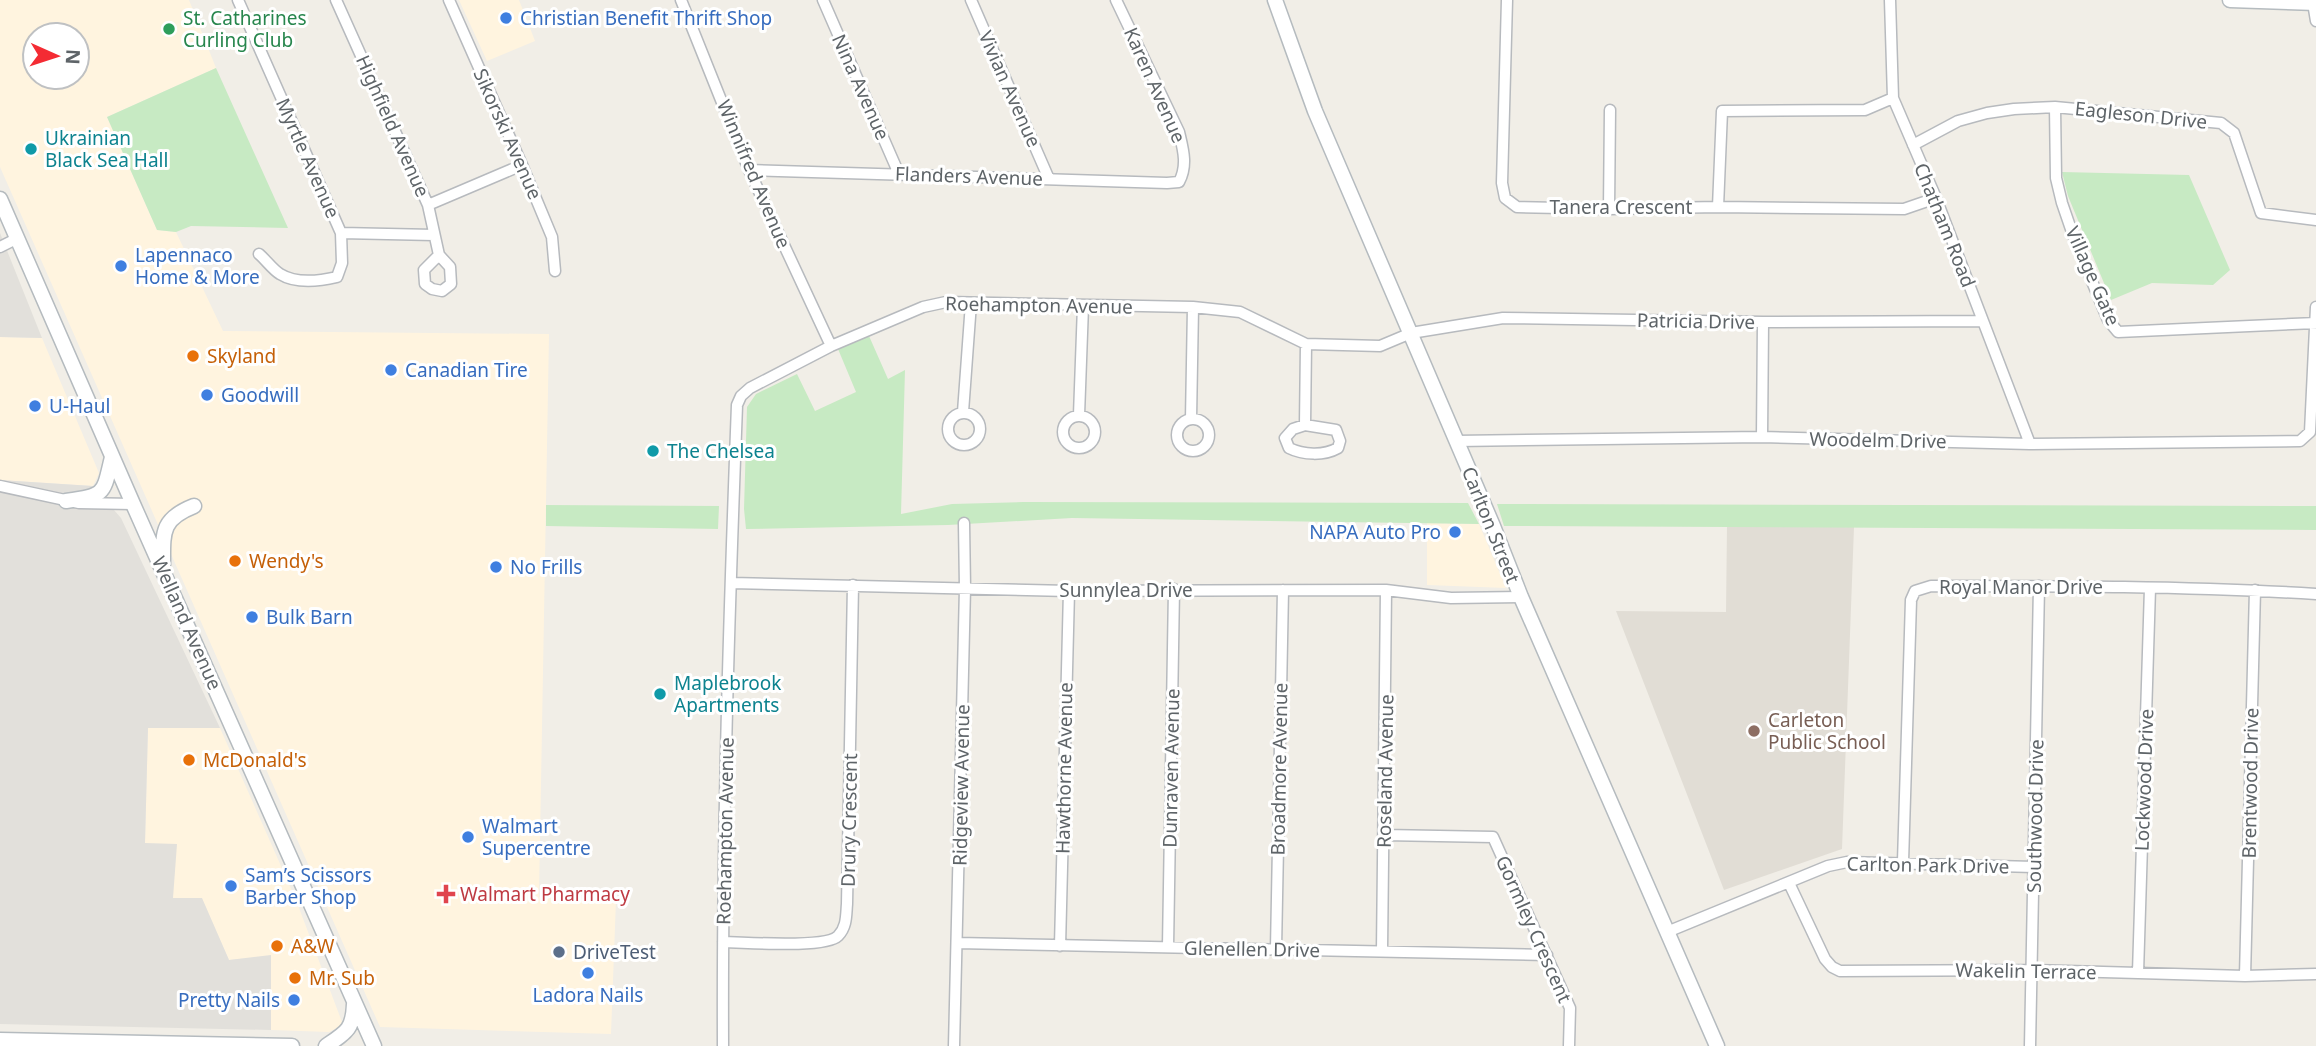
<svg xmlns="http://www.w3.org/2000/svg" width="2316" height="1046" font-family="'Noto Sans',sans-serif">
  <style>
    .commercial { fill: #fff4df; fill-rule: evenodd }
    .industrial { fill: #e2e0db }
    .education { fill: #e1ddd5 }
    .green { fill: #c7eac3 }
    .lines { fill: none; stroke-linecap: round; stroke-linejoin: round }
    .street-casing { stroke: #b7babe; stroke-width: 13 }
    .secondary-casing { stroke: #b5bbbf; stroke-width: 17 }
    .street { stroke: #fff; stroke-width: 10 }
    .secondary { stroke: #fff; stroke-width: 14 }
    .shop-dot { fill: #3f7fe0; stroke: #fff; stroke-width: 2.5 }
    .leisure-dot { fill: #2e9e5b; stroke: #fff; stroke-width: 2.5 }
    .culture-dot { fill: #0f9aa8; stroke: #fff; stroke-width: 2.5 }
    .food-dot { fill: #e8710a; stroke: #fff; stroke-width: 2.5 }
    .education-dot { fill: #8d6e63; stroke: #fff; stroke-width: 2.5 }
    .health-dot { fill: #e0444e; stroke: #fff; stroke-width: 2.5 }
    .service-dot { fill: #5c6f8a; stroke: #fff; stroke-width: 2.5 }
    .labels { text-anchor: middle; stroke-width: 6; stroke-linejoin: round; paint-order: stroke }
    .leisure-label { font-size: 19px; fill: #27864d; stroke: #fff; text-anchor: start }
    .shop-label { font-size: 19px; fill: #366cbe; stroke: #fff; text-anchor: start }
    .street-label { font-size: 19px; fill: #5e6468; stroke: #fff }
    .culture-label { font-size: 19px; fill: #0d838f; stroke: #fff; text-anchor: start }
    .food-label { font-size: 19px; fill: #c56008; stroke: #fff; text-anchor: start }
    .education-label { font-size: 19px; fill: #785e54; stroke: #fff; text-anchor: start }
    .health-label { font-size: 19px; fill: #be3a42; stroke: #fff; text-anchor: start }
    .service-label { font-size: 19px; fill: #4e5e75; stroke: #fff; text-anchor: start }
  </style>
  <rect width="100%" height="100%" fill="#f1eee7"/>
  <!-- commercial -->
  <path class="commercial" d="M0,0H189L216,68L107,117L157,230L176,232L223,331L549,334L539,897L616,900L611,1034L380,1027L0,167ZM35,35H77V77H35Z
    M459,0H519L535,41L487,61Z
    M0,337L42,338L99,473L93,486L0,480Z
    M1427,523L1479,524L1506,588L1427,585Z
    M148,728H220L296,900L342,1022L339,1027L329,1032L271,1030V956L229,960L202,899L173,898L145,843Z"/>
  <!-- industrial -->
  <path class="industrial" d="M0,233L42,338L0,337Z
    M0,480L93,486L121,518L220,728H148L145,843L177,844L173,898H202L229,960L271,955V1030L0,1024Z"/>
  <!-- education -->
  <path class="education" d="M1727,526L1854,527L1842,849L1724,890L1616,611L1726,612Z"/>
  <!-- green -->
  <path class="green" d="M216,68L288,228L191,226L176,232L157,230L107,117Z
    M2062,172L2189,175L2230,270L2213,285L2152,283L2111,300L2068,196Z
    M869,336L888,379L905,370L901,514L952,504L1023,502L1468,503L1479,524L1072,518L948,525L746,529L744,509L747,407L756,394L797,374L815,411L856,392L838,349Z
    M1497,504L2316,506V530L1504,526Z
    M546,505L719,506L718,529L546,526Z"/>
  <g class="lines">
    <defs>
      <path id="street" d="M238,0L341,233L342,263L337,277C320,281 296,284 280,274C273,270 266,260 259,254
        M336,0L428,205L439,255L450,267L451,284L442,291L432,289L425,284L424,270L439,255
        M449,0L522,165L552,237L555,271
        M681,0L749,170L831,346
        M823,0L899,174
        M971,0L1049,179
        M1507,0L1502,183L1505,198L1517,207L1609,209L1718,207L1904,209L1936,198
        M1890,0L1893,98L1936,198L2030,444
        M2313,3L2316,21
        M2055,107L2056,178L2062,203L2074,238L2108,320L2118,332L2316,323
        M1913,145L1958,121L1987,113L2014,109L2055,107L2221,123L2234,133L2261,213L2316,220
        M749,170L1167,183L1179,182C1188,165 1183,149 1179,132L1116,0
        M428,205L522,165
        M1718,207L1722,111L1865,110L1893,98
        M1609,209L1610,110
        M341,233L434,235
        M0,247L18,238
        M963,412L971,303
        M948 429a16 16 0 1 1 32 0a16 16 0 1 1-32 0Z
        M1079,415L1083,306
        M1063 432a16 16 0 1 1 32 0a16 16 0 1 1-32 0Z
        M1177 435a16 16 0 1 1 32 0a16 16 0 1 1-32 0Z
        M1191,419L1193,307
        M1305,425L1336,430L1340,441L1338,448C1324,456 1303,455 1289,448L1285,438L1293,429L1305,425L1306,344
        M1762,437L1763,322
        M1456,441L1762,437L2030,444L2300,441L2310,432L2316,307
        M0,486L79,503L133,504
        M731,583L1069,591L1386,590L1451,598L1521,597
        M1384,835L1493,837L1570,1008L1569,1046
        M1903,862L1911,600L1915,591L1931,586C2060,586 2188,586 2316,594
        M1789,883L1825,959L1832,967L1840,971L2032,970L2245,976L2316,974
        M1667,932L1828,866L1847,862L2034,867
        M723,942C744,942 825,949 838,936C847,927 846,915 847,904L853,585
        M957,943L1547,955
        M1060,946L1069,591
        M1168,947L1174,589
        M1276,949L1283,590
        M1382,951L1386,590
        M2138,973L2150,588
        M2245,976L2255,590
        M723,1046C722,832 729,618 737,405L741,396L750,388L831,346L923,307L946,302L1193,307L1240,312L1306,344L1380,346L1411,333L1503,318L1763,322L1982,321
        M954,1046L965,588L964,523
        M2030,1046L2039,586"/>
      <path id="secondary" d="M1275,0L1315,111L1493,526L1521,597L1717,1046
        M2230,0L2316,3
        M0,199L133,504L374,1046
        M66,501C106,495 103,495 112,457
        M163,565C163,532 161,519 194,506
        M0,1040L292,1046
        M326,1046C347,1032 353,1029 354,1004"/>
    </defs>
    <!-- street casing -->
    <use href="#street" class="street-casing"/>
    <!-- secondary casing -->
    <use href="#secondary" class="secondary-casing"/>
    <!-- street -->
    <use href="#street" class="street"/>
    <!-- secondary -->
    <use href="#secondary" class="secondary"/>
  </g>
  <!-- markers -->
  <g class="shop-dot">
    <circle cx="506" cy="18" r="7"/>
    <circle cx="121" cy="266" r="7"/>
    <circle cx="391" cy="370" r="7"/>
    <circle cx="207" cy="395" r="7"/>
    <circle cx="35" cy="406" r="7"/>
    <circle cx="1455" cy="532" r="7"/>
    <circle cx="496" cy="567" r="7"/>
    <circle cx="252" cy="617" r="7"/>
    <circle cx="468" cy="837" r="7"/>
    <circle cx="231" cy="886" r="7"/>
    <circle cx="588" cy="973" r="7"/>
    <circle cx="294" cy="1000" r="7"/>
  </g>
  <circle class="leisure-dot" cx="169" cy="29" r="7"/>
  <g class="culture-dot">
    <circle cx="31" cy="149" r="7"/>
    <circle cx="653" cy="451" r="7"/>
    <circle cx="660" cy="694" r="7"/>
  </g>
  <g class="food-dot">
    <circle cx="193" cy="356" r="7"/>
    <circle cx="235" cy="561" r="7"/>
    <circle cx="189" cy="760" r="7"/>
    <circle cx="277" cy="946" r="7"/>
    <circle cx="295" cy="978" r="7"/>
  </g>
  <circle class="education-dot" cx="1754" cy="731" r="7"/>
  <path class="health-dot" d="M442.5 883.5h7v7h7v7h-7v7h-7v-7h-7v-7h7z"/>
  <circle class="service-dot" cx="559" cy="952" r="7"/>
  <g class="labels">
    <!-- leisure labels -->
    <g class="leisure-label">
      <text x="183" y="25">St. Catharines<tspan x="183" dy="22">Curling Club</tspan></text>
    </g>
    <!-- shop labels -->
    <g class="shop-label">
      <text x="520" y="25">Christian Benefit Thrift Shop</text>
      <text x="135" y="262">Lapennaco<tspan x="135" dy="22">Home &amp; More</tspan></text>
      <text x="405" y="377">Canadian Tire</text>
      <text x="221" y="402">Goodwill</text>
      <text x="49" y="413">U-Haul</text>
      <text x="1441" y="539" text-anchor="end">NAPA Auto Pro</text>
      <text x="510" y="574">No Frills</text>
      <text x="266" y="624">Bulk Barn</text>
      <text x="482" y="833">Walmart<tspan x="482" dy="22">Supercentre</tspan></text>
      <text x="245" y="882">Sam’s Scissors<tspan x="245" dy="22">Barber Shop</tspan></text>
      <text x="588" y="1002" text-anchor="middle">Ladora Nails</text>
      <text x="280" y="1007" text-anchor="end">Pretty Nails</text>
    </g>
    <!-- street labels -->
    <g class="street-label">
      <text transform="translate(1155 85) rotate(66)" y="7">Karen Avenue</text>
      <text transform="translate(861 87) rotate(66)" y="7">Nina Avenue</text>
      <text transform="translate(1010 89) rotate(66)" y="7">Vivian Avenue</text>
      <text transform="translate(2141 115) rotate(6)" y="7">Eagleson Drive</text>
      <text transform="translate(393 126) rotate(66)" y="7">Highfield Avenue</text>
      <text transform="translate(508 134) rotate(66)" y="7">Sikorski Avenue</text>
      <text transform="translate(308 158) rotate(66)" y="7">Myrtle Avenue</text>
      <text transform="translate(754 174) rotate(67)" y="7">Winnifred Avenue</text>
      <text transform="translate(969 176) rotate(2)" y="7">Flanders Avenue</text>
      <text x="1621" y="214">Tanera Crescent</text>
      <text transform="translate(1945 225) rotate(68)" y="7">Chatham Road</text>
      <text transform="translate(2093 276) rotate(66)" y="7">Village Gate</text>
      <text transform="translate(1039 305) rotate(1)" y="7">Roehampton Avenue</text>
      <text transform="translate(1696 321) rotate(1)" y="7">Patricia Drive</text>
      <text transform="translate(1878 440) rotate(1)" y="7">Woodelm Drive</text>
      <text transform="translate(1491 525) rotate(68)" y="7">Carlton Street</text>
      <text x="2021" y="594">Royal Manor Drive</text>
      <text x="1126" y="597">Sunnylea Drive</text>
      <text transform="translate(187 623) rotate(66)" y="7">Welland Avenue</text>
      <text transform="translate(1064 768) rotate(-89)" y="7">Hawthorne Avenue</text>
      <text transform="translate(1171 768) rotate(-89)" y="7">Dunraven Avenue</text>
      <text transform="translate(1279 769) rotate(-89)" y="7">Broadmore Avenue</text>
      <text transform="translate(1385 771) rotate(-89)" y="7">Roseland Avenue</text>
      <text transform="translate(2144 780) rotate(-88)" y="7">Lockwood Drive</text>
      <text transform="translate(2250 783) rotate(-89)" y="7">Brentwood Drive</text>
      <text transform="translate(961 785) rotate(-89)" y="7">Ridgeview Avenue</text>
      <text transform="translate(2035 816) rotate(-89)" y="7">Southwood Drive</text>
      <text transform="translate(849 820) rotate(-89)" y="7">Drury Crescent</text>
      <text transform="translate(725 831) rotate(-89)" y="7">Roehampton Avenue</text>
      <text transform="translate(1928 865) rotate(1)" y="7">Carlton Park Drive</text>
      <text transform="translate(1534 929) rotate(66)" y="7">Gormley Crescent</text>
      <text transform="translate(1252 949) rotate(1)" y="7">Glenellen Drive</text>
      <text transform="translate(2026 971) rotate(1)" y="7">Wakelin Terrace</text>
    </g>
    <!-- culture labels -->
    <g class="culture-label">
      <text x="45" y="145">Ukrainian<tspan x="45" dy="22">Black Sea Hall</tspan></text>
      <text x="667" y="458">The Chelsea</text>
      <text x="674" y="690">Maplebrook<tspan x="674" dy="22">Apartments</tspan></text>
    </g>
    <!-- food labels -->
    <g class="food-label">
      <text x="207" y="363">Skyland</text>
      <text x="249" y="568">Wendy's</text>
      <text x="203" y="767">McDonald's</text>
      <text x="291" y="953">A&amp;W</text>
      <text x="309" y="985">Mr. Sub</text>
    </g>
    <!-- education labels -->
    <g class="education-label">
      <text x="1768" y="727">Carleton<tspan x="1768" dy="22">Public School</tspan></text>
    </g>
    <!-- health labels -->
    <g class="health-label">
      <text x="460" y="901">Walmart Pharmacy</text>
    </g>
    <!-- service labels -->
    <g class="service-label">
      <text x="573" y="959">DriveTest</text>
    </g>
  </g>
  <!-- north arrow -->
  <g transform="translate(56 56) rotate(93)"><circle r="33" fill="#ffffff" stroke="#bfc1c3" stroke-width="2"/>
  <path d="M0-5L12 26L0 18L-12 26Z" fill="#f42b33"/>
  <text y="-10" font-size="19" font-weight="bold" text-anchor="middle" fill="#5e6468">N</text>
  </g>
</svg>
